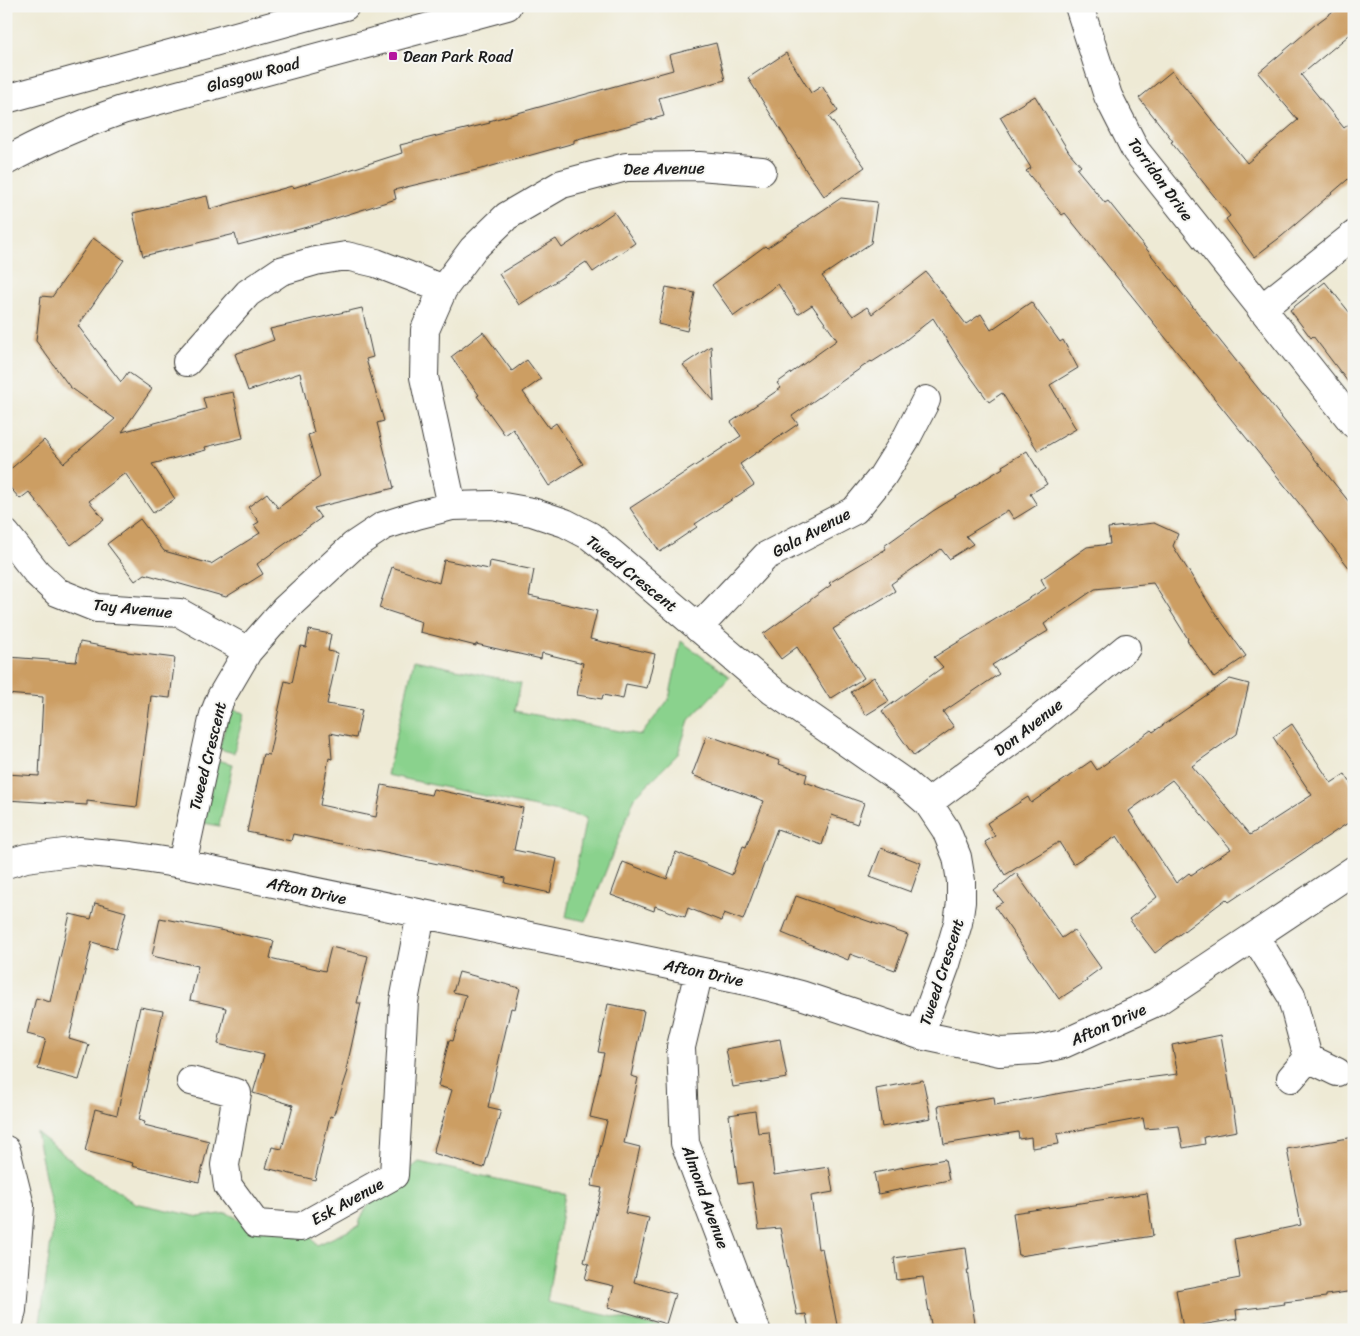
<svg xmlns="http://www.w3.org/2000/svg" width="1360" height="1336" font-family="Sriracha,sans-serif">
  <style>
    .green { fill: #8ad28d; stroke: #537754 }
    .building { fill: #cc9e64; fill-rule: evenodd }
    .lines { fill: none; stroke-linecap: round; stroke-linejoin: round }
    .minor-casing { stroke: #3c3b38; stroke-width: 30 }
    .major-casing { stroke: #3c3b38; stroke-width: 30 }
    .minor { stroke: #fff; stroke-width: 28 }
    .major { stroke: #fff; stroke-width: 28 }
    .poi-dot { fill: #b5179e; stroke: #f6f6f2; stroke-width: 2 }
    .labels { text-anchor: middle; stroke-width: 4; stroke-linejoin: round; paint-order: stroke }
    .poi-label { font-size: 16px; fill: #1c1c1c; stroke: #f6f6f2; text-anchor: start }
    .street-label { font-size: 16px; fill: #1c1c1c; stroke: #f6f6f2 }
  </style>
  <rect width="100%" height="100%" fill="#f6f6f2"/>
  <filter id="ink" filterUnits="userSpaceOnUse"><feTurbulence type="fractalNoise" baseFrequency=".02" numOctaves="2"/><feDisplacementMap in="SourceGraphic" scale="10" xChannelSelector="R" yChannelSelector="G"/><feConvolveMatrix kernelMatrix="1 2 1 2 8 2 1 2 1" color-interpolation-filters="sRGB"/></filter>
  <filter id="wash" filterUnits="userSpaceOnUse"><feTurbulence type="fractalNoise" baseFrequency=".0096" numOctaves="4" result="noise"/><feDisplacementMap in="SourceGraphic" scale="20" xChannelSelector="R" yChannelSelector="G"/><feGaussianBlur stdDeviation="1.12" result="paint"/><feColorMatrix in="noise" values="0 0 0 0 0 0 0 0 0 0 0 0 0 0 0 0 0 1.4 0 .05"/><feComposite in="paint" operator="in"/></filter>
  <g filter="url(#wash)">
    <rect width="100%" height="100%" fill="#eeead5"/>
    <!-- green -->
    <path class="green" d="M681,641L730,677L689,720L678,754L635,797L586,921L566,917L586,818L387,775L414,660L521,683L515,711L641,735L669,699Z
      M230,709L244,713L234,753L219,749Z
      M217,760L233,764L219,826L204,823Z
      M36,1132L81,1168L135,1203L199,1217L227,1213L256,1228L307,1232L317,1245L359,1226C361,1202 401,1176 419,1162L565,1194L547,1302L672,1330H39L54,1219Z"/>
    <g id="blocks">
      <!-- building -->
      <path class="building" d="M1340,6H1354V31L1301,75L1344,128L1354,120V174L1282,236L1254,257L1226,219L1230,216L1171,142L1173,141L1139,98L1172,71L1247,163L1298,120L1258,73L1316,24Z
        M716,43L725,80L659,98L664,116L574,140V143L485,168L394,190L396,199L311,226L238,245L235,234L143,256L133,213L207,196L210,209L292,186L293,188L402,153L400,145L490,123L489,121L673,70L669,55Z
        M786,53L811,93L822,86L838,111L829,117L865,167L824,196L807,172L748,78Z
        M1035,96L1069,152L1081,166L1077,169L1105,203L1108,201L1354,508V574L1302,507L1065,213L1062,215L1026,171L1031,168L1000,117Z
        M841,198L877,202L871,243L822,276L853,316L867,307L872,314L926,272L966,324L981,314L991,330L1031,302L1060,342L1063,340L1078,368L1050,385L1076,429L1038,451L1002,393L989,402L961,363L933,318L902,343L872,362L871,361L792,416L798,424L740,464L754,485L695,524L697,527L660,552L630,508L741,436L731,422L781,388L777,383L837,340L812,305L798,314L778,284L734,316L712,285L765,246L767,248Z
        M614,212L635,243L593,272L586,262L519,305L499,274L556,239L562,248Z
        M93,238L124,260L78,326L121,382L128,372L152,389L122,432L206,409L203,398L233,392L243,438L205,447L206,450L152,464L175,499L153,513L125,473L89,501L104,519L71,545L29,492L20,499L6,483V473L44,440L64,463L115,419L70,387L36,341L41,296L52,297Z
        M1325,282L1354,318V390L1313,336L1311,338L1290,310Z
        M666,287L695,293L687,331L658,324Z
        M362,308L373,357L366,359L384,421L377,423L394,488L314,508L321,518L257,564L263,574L226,597L145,574L135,581L107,544L140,519L164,551L211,564L260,533L254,525L259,522L248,507L267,493L278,508L320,477L308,435L314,433L300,373L248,391L235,354L274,340L270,329Z
        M483,332L512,371L527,360L541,379L523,392L549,428L556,423L583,464L549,486L513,429L505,435L477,396L479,395L451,357Z
        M711,346L714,401L683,365Z
        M1027,451L1047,484L1030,494L1037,505L1014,519L1008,510L966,536L973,544L949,559L941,549L891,584L895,591L833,629L864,678L830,699L797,647L781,659L763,634L831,585L829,583L886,549L884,546L933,511L1003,468L1002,466Z
        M1154,523L1178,534L1173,546L1213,610L1246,656L1214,678L1187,640L1188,639L1153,583L1095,589L1044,624L1048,631L992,665L999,674L943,712L954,727L914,756L882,711L943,667L934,657L1046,588L1041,579L1087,547L1110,544L1108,528Z
        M444,560L489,569L490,561L534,570L529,596L597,611L590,639L655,654L647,688L626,684L623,699L603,695L602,699L577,695L583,663L542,653L541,659L476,644V646L420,632L422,622L379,608L392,567L439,583Z
        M309,630L331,634L328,651L338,653L327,704L362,710L356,738L330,733L332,759L329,758L320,805L376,817L382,785L431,795L433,789L523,808L514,850L557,859L550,893L505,883L506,878L293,834L291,841L247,832L263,754L269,755L285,681L292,683L300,646L306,647Z
        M80,642L127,651V652L175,658L170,698L151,696L137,807L87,801V805L6,800V774L39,776L43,697L6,694L8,657L76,662Z
        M874,677L889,701L866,715L851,692Z
        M1230,679L1249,684L1237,734L1192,766L1250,835L1312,795L1273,737L1292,724L1331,783L1345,774L1354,788V819L1229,902L1226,899L1155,953L1129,919L1157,897L1117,836L1073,864L1059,842L1005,875L985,842L995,836L987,823L1028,797L1031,803L1091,761L1097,770L1151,730L1153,732ZM1172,780L1231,849L1191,875L1189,873L1176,883L1129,811Z
        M707,735L780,761L779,764L807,774L805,782L864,803L857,824L832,815L822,845L777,829L743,920L724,913L721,921L688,908L685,917L655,906L654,911L611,895L623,862L667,879L676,852L732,875L743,846L746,847L764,801L692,775Z
        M881,848L921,863L911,892L870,877Z
        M1016,873L1062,938L1074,930L1101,968L1086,979L1087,981L1059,999L995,907L1003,902L994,891Z
        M796,896L908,935L895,970L850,954L848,960L782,933Z
        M95,903L126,912L116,949L92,942L69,1039L89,1045L79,1080L38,1069L46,1039L27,1034L36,998L50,1002L70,914L91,919Z
        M160,918L274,941L270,958L325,971L331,947L368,956L357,1003H361L346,1070L348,1071L333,1117L330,1116L315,1180L266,1168L272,1147L282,1149L293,1105L253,1093L264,1055L218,1044L226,1008L190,1000L198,966L152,956Z
        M459,972L520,988L515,1009L511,1008L488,1107L501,1110L484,1168L433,1153L452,1090L438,1086L449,1040L453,1041L466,995L453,992Z
        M608,1004L644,1011L631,1076L638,1078L624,1143L640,1147L625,1213L649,1218L634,1282L675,1294L666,1324L608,1307L614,1286L585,1279L589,1264L584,1262L602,1188L591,1186L607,1121L590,1117L604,1053L598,1052Z
        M140,1007L163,1011L139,1120L145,1122L144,1125L209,1141L199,1182L132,1166L133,1163L85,1151L95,1109L117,1115Z
        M1221,1035L1237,1131L1204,1137L1205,1144L1183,1148L1179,1126L1145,1129L1143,1118L1057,1134L1059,1144L1032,1148L1031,1137L1019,1139L1018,1132L944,1144L938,1106L994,1097L995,1105L1139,1079L1178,1074L1172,1045Z
        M780,1039L787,1078L733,1087L726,1049Z
        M923,1080L931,1118L882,1127L876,1089Z
        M755,1111L758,1133L769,1132L774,1175L829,1167L833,1192L811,1196L818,1249L822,1248L838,1330H809L806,1314L797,1315L780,1228L759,1230L752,1182L738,1184L729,1115Z
        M1354,1137V1291L1326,1295V1297L1284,1302L1285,1304L1236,1310L1237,1319L1183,1328L1176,1290L1240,1278L1234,1239L1301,1225L1287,1149Z
        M945,1159L949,1180L878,1194L874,1173Z
        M1147,1193L1153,1236L1019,1256L1013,1213Z
        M966,1248L969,1270H967L976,1330H932L923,1277L897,1280L894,1258Z"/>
    </g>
  </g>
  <g filter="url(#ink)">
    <use href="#blocks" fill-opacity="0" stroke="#3c3b38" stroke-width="1"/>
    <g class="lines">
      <defs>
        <path id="minor" d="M1079,6L1108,96L1136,151L1354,424
          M1261,309L1354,235
          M187,362L248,293L281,271L315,261L346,256L376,263L443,289
          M452,506L424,377L425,330L443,289L473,249L507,216L562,184L626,167L699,166L762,171
          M6,534L37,573L57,592L97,608L180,613L248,651
          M698,628L766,556L855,510L882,477L907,437L926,400
          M928,803L1031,726L1126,648
          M6,864L26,858L79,851L131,856L182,864L751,982L801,995L920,1035L1000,1052L1036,1050L1063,1044L1156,1002L1354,870
          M182,864L214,715L221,697L248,651L285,609L327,570L353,546L383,526L417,515L452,506L492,505L532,512L565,523L590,536L610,552L773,691L905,783L928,803L946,830L957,857L961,881V902L958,923L946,964L920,1035
          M1255,937L1291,995L1308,1058L1291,1078
          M699,971L681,1047L685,1143L756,1330
          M1308,1058L1337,1072
          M191,1081L237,1093L225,1165L228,1186L256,1224L301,1227L394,1175L404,1001L421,914
          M6,1150L20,1206L12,1310L7,1330"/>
        <path id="major" d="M6,99L345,6
          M6,161C43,140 82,124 122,110L507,6"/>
      </defs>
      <!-- minor casing -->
      <use href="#minor" class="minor-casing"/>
      <!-- major casing -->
      <use href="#major" class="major-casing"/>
      <!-- minor -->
      <use href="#minor" class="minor"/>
      <!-- major -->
      <use href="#major" class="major"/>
    </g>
  </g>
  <!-- markers -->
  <rect class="poi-dot" x="388" y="51" width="10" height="10" rx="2.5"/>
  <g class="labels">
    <!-- poi labels -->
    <g class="poi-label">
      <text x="403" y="62">Dean Park Road</text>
    </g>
    <!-- street labels -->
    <g class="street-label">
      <text transform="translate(253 74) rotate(-15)" y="6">Glasgow Road</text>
      <text transform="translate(664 168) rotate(-1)" y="6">Dee Avenue</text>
      <text transform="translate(1161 179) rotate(54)" y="6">Torridon Drive</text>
      <text transform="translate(811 532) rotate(-28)" y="6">Gala Avenue</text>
      <text transform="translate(632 573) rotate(39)" y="6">Tweed Crescent</text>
      <text transform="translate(133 608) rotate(6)" y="6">Tay Avenue</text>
      <text transform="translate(1028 727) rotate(-38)" y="6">Don Avenue</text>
      <text transform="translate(207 756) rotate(-76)" y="6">Tweed Crescent</text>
      <text transform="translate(307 890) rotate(12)" y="6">Afton Drive</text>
      <text transform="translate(704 972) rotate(12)" y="6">Afton Drive</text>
      <text transform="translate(941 972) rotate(-72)" y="6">Tweed Crescent</text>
      <text transform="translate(1108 1024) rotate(-24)" y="6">Afton Drive</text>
      <text transform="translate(706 1197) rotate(70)" y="6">Almond Avenue</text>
      <text transform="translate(347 1201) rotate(-29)" y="6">Esk Avenue</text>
    </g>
  </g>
  <!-- margin -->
  <rect width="1360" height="1336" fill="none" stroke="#f6f6f2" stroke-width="25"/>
</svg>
